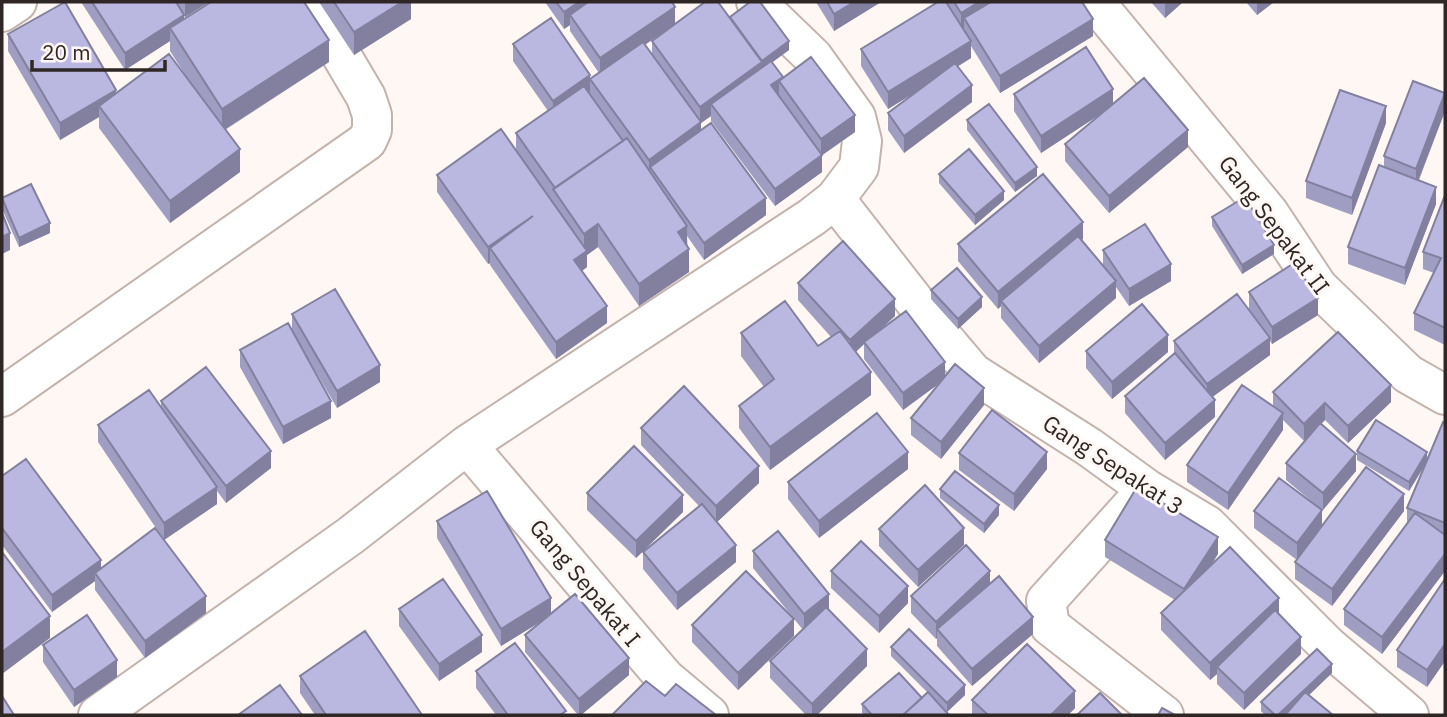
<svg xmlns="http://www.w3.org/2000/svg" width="1447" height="717" font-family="'IBM Plex Sans',sans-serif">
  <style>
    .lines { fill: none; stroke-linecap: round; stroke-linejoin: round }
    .minor-casing { stroke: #c4b3ac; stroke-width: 42 }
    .minor { stroke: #fff; stroke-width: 38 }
    .wall { fill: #a09dc2; fill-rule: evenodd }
    .shaded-wall { fill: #82809e }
    .building { fill: #bab7e1; stroke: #82809e; stroke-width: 2 }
    .labels { text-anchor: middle; stroke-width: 6; stroke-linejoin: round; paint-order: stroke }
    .street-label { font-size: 23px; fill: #2e2725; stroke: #fef7f4 }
  </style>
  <rect width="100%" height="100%" fill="#fef7f4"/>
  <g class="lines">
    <defs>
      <path id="minor" d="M1095,2L1269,213L1318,287L1408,374L1445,395
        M2,12L17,2
        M835,199L945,340L973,373L1089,447L1147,489L1207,525L1328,646L1409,715
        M2,397L367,141L372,130V115L366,97L310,2
        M467,445L665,678L709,715
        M1147,489L1046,601L1050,626L1164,715
        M98,715L350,536L467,445L812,217L835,199L859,167L862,141L856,117L813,57L756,2"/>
    </defs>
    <!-- minor casing -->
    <use href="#minor" class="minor-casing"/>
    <!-- minor -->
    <use href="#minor" class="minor"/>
  </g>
  <!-- wall -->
  <path class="wall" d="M81,2H209L185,17L184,16V19L329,62L225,130L240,172L170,223L99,128V117L60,140L8,51V34L116,94L191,84L170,51V41L125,70Z
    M319,2H411V19L354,55Z
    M545,2H672L675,23L730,17L789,50L772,62L783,78L855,132L822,155V172L775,206L711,121V116L701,123V130L766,215L704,260L687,236L689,272L639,306L598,247L587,255V267L582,271L607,323L556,359L490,265V263L488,264L437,192V175L516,150V133L548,111L513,61V44L590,79L599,73L570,31V25L564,29ZM667,30L652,41V54L645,45Z
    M816,2H881L834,31Z
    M938,2H1082L1093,36L1000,93L971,46V58L957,67L972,102L904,153L888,130V113L919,90L888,109L861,66V49Z
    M1151,2H1183L1165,18Z
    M1246,2H1274L1257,15Z
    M1445,93V111L1419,180L1436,204L1405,285L1348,264V247L1384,167V156Z
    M1014,94L1113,104L1188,147L1109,213L1065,161V144L1105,111L1041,153L1014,111Z
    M967,120L1037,176L1015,192L967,130Z
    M1386,123L1352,215L1306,198V181Z
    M939,174L1004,200L975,225L939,183Z
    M1445,195V345L1414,330V313L1434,273L1423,269V252Z
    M2,198L50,233L19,247L2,209Z
    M1212,217L1274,254L1242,274L1212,226Z
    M1083,239L1081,240L1103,266V250L1171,281L1129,306L1116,287V298L1039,363L1001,318V306L998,309L958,261V244Z
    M798,283L895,316L877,333L945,377L984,405L941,459L911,435V418L940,383L903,410L864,359V344L856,352L871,395L770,470L739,428V406L764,387L741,356V333L818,346L831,337L798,300Z
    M931,290L982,307L958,329L931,299Z
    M1249,292L1318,315L1272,344L1270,341V355L1212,397L1215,417L1165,460L1125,413V396L1174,353V341L1249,309Z
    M292,314L380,382L337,408L292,331Z
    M240,350L331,418L283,444L240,367Z
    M1086,351L1168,352L1112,399L1086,368Z
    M1273,392L1391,402L1348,443L1325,420L1321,424L1356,471L1322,510V525L1404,511L1332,606L1295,579V562L1297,560L1254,528V511L1316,505L1286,480V463L1304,441L1283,420V430L1228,510L1187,482V465L1273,406Z
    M161,401L271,468L226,503L217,491V504L164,540L98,442V425L161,406Z
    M1445,423V571L1382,654L1344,625V609L1407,524V508L1424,467L1409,491L1357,460V451L1427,458Z
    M641,428L759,483L717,522L736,562L677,610L643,569V552L699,506L641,445Z
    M959,453L1047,469L1014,511L959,470Z
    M908,469L819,538L788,499V482Z
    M2,476L101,569L206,613L145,658L95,590V581L52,612L2,545Z
    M940,489L999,515L984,533L940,498Z
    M587,493L683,512L636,558L587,510Z
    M437,521L551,613L629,675L581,715H578L525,652V635L542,621L501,646L437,538Z
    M879,529L964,545L918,587L879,546Z
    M1105,540L1218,554L1210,567L1279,614L1301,654L1244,710L1217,684V674L1210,680L1161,630V613L1175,600L1105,557Z
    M753,551L829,610L867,666L817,715H806L770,678V661L803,630L753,568Z
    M831,571L908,603L879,633L831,588Z
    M1445,579V661L1427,687L1397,667V650Z
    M990,583L1033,634L972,686L937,646V638L936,639L911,613V596Z
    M399,609L482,652L439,681L399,626Z
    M692,625L794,636L738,690L692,642Z
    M43,645L117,677L74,707L43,662Z
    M891,647L965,695L947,712L936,701L949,715H864L862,713V704L922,698L928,693L891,656Z
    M476,671L566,715H496L476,688Z
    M1332,673L1309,695L1333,715H1265L1261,711V702Z
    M300,676L422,715H315L300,693Z
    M972,700L1075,708L1068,715H972Z"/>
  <!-- shaded-wall -->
  <path class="shaded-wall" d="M185,2H209L185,17Z
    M401,2H411V19L354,55V32Z
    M579,2H603L570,15V25L564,29V12Z
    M854,2H881L834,31V14Z
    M979,2H1006L964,18V28L961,30V13Z
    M1165,2H1183L1165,18Z
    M1257,2H1274L1257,15Z
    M675,7V24L600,75V58Z
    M184,15V32L170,28V41L125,70V53Z
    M1093,19V36L1000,93V76Z
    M329,40V62L222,131V109Z
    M789,41V50L762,70L711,104V116L701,123V139L650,167L649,177V160L700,123V107Z
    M971,41V58L888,109V92Z
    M590,75V92L553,118V101Z
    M783,77V87L779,81V96L771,85Z
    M972,85V102L904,153V136Z
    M1113,89V106L1041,153V136Z
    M116,90V107L99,106V117L60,140V123Z
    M1445,94V111L1416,186V169Z
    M1386,106V123L1352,215V198Z
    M855,115V132L821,156V139Z
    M1188,130V147L1109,213V196Z
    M240,149V172L170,223V201Z
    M822,155V172L775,206V189Z
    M1037,167V176L1015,192V183Z
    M1436,187V204L1405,285V268Z
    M1004,191V200L975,225V215Z
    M766,198V215L704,260V243Z
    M533,216L490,248V263L488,264V247Z
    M1083,222V239L1003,304L1001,301V306L998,309V292Z
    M50,223V233L19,247V238Z
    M598,224V247L587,255V267L574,277V260L584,253V234Z
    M687,226V248L678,232Z
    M10,233V250L2,254V237Z
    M1274,245V254L1242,274V265Z
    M689,249V272L639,306V284Z
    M1171,264V281L1129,306V289Z
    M1116,281V298L1039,363V346Z
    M982,297V307L958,329V319Z
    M1318,298V315L1272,344V327Z
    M895,299V316L865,343L864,342V344L850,357V340Z
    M607,306V323L556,359V342Z
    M1168,335V352L1112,399V382Z
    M1270,338V355L1207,401V384Z
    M945,362V379L903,410V393Z
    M380,365V382L337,408V391Z
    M871,372V395L770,470V447Z
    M1391,385V402L1348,443V426Z
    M984,388V405L941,459V442Z
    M1215,400V417L1165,460V443Z
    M331,401V418L283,444V427Z
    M1325,403V420L1304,441V424Z
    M1283,413V430L1228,510V493Z
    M271,451V468L226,503V486Z
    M908,452V469L819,538V521Z
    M1047,452V469L1014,511V494Z
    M1427,452V461L1409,491V482Z
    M1356,454V471L1323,510V493Z
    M759,466V483L716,523V506Z
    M217,487V504L164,540V523Z
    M1404,494V511L1332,606V589Z
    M683,495V512L636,558V541Z
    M999,505V515L984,533V524Z
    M1322,510V527L1297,560V543Z
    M964,528V545L918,587V570Z
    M1218,537V554L1184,606V589Z
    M736,545V562L677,610V593Z
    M1445,554V571L1382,654V637Z
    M101,560V577L95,573V581L52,612V595Z
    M990,571V588L937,629V638L936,639V622Z
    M908,586V603L879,633V616Z
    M829,594V611L804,631V614Z
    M206,596V613L145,658V641Z
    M551,598V615L501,646V629Z
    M1279,598V615L1217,667V674L1210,680V663Z
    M50,616V638L2,674V652Z
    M1033,617V634L972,686V669Z
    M794,619V636L738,690V673Z
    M482,635V652L439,681V664Z
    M1301,637V654L1244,710V693Z
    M1445,644V661L1427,687V670Z
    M867,649V666L817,715H812V704Z
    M629,658V675L581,715H579V699Z
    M117,660V677L74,707V690Z
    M1332,664V673L1288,715H1278Z
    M965,685V695L947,712V703Z
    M1075,691V708L1068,715H1051Z"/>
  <!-- building -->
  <path class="building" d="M65,2L116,90L60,123L8,34Z
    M92,2H176L184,15L125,53Z
    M211,2H304L329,40L222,109L170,28Z
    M334,2H402L354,32Z
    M556,2H579L564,12Z
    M588,2H672L675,7L600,58L570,15Z
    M705,2H718L762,62L700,107L652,41Z
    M750,2H760L789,41L762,61L730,17Z
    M827,2H854L834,14Z
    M938,2H946L971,41L888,92L861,49Z
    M954,2H979L961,13Z
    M991,2H1082L1093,19L1000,76L964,18Z
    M551,18L590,75L553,101L513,44Z
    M643,42L701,122L649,160L590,79Z
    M1086,47L1113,89L1041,136L1014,94Z
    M169,54L240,149L170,201L99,106Z
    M811,57L855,115L821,139L779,81Z
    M771,61L783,77L771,85L822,155L775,189L711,104Z
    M955,63L972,85L904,136L888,113Z
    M1144,78L1188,130L1109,196L1065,144Z
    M1413,81L1445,93L1416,169L1384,156Z
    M584,86L623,141L555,188L516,133Z
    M1340,90L1386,106L1352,198L1306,181Z
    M989,104L1037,167L1015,183L967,120Z
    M711,123L766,198L704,243L650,167Z
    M501,129L587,251L574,260L607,306L556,342L490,248L533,216L488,247L437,175Z
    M627,138L687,226L678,232L689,249L639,284L598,224L584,234L553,189Z
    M969,149L1004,191L975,215L939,174Z
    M1379,165L1436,187L1405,268L1348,247Z
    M1043,174L1083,222L998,292L958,244Z
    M31,184L50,223L19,238L2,198Z
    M1445,195V328L1414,313L1441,258L1423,252Z
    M1245,197L1274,245L1242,265L1212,217Z
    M2,213L10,233L2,237Z
    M1145,224L1171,264L1129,289L1103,250Z
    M1078,236L1116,281L1039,346L1001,301Z
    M843,241L895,299L850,340L798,283Z
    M1294,263L1318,298L1272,327L1249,292Z
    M957,268L982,297L958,319L931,290Z
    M335,289L380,365L337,391L292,314Z
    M1237,294L1270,338L1207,384L1174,341Z
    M785,301L818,346L840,331L871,372L770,447L739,406L774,379L741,333Z
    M1142,304L1168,335L1112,382L1086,351Z
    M906,311L945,362L903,393L864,342Z
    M288,323L331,401L283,427L240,350Z
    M1338,332L1391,385L1348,426L1325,403L1304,424L1273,392Z
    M1175,353L1215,400L1165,443L1125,396Z
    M955,364L984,388L941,442L911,418Z
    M206,367L271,451L226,486L161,401Z
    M1242,385L1283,413L1228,493L1187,465Z
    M684,386L759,466L716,506L641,428Z
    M149,390L217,487L164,523L98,425Z
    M992,410L1047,452L1014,494L959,453Z
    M877,413L908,452L819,521L788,482Z
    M1376,420L1427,452L1409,482L1357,451Z
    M1443,422L1445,423V523L1407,508Z
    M1320,423L1356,454L1323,493L1286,463Z
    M634,446L683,495L636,541L587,493Z
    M26,459L101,560L52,595L2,528V476Z
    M1366,467L1404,494L1332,589L1295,562Z
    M955,471L999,505L984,524L940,489Z
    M1279,478L1322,510L1297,543L1254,511Z
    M925,485L964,528L918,570L879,529Z
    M1137,487L1218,537L1184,589L1105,540Z
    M487,491L551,598L501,629L437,521Z
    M702,504L736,545L677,593L643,552Z
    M1415,513L1445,535V554L1382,637L1344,609Z
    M155,528L206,596L145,641L95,573Z
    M778,531L829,594L804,614L753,551Z
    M861,541L908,586L879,616L831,571Z
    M966,545L990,571L936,622L911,596Z
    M1230,547L1279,598L1210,663L1161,613Z
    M2,552L50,616L2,652Z
    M746,571L794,619L738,673L692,625Z
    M999,576L1033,617L972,669L937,629Z
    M443,579L482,635L439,664L399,609Z
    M1445,579V644L1427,670L1397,650Z
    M575,594L629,658L579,699L525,635Z
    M826,607L867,649L812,704L770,661Z
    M1275,610L1301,637L1244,693L1217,667Z
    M87,615L117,660L74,690L43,645Z
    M909,629L965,685L947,703L891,647Z
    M365,631L422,715H326L300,676Z
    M515,643L566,711L560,715H508L476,671Z
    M1027,644L1075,691L1051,715H988L972,700Z
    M1317,649L1332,664L1278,715H1275L1261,702Z
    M899,673L922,698L903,715H872L862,704Z
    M646,681L665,696L676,684L716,715H612Z
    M280,685L302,715H238Z
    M928,692L949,715H903Z
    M1305,692L1333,715H1285Z
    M1100,693L1122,715H1077Z
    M2,696L14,715H2Z
    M1162,708L1175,715H1158Z"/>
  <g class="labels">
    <!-- street labels -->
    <g class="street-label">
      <text transform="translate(1274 225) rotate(53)" y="8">Gang Sepakat II</text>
      <text transform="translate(1113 465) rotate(33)" y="8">Gang Sepakat 3</text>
      <text transform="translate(585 583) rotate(50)" y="8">Gang Sepakat I</text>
    </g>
  </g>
  <!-- border -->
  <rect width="1447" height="717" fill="none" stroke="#2e2725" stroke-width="7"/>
  <!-- scale -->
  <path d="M32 60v10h133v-10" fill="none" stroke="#2e2725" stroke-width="3.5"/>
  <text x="42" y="60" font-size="21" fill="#2e2725" stroke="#fef7f4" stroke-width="5" paint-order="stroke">20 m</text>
</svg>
